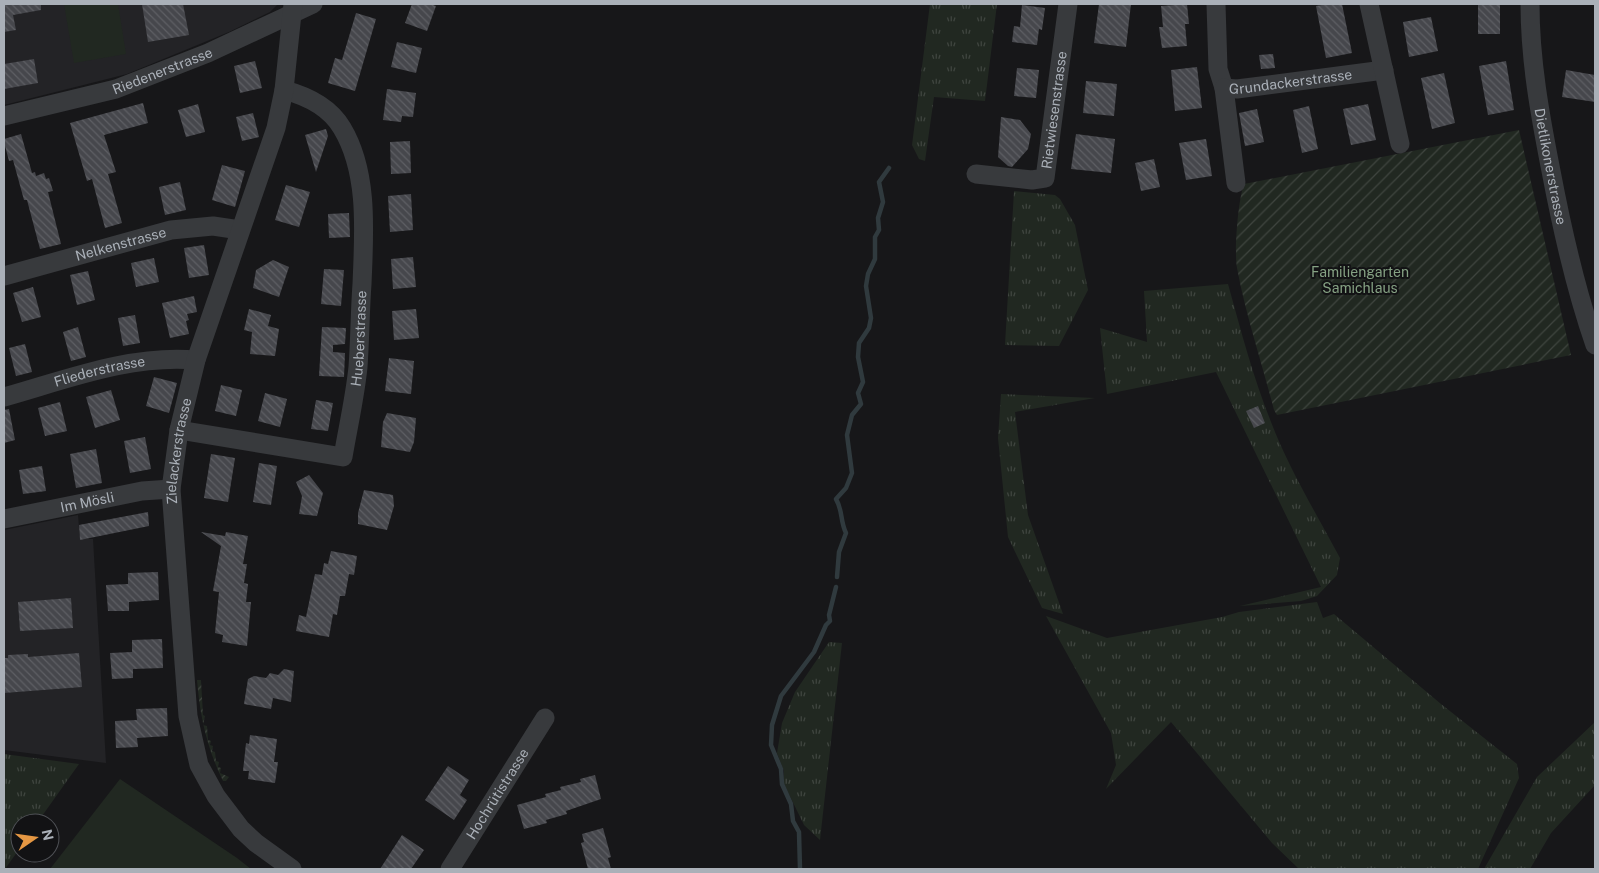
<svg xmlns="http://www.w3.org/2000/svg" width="1599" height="873" font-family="'Public Sans',sans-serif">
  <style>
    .built { fill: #232326 }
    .grass { fill: url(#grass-tufts) }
    .garden { fill: url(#garden-furrows) }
    .pitch { fill: #212821 }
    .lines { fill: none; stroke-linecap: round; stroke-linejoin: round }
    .stream { stroke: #303a3e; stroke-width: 4.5 }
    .building { fill: url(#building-back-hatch) }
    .minor { stroke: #383a3d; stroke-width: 19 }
    .labels { text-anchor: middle; stroke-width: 4; stroke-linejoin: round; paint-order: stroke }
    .street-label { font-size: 14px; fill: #aab0b8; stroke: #121214 }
    .park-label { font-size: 14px; fill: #85a183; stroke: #121214 }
  </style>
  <defs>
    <pattern id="grass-tufts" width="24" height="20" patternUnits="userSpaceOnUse" patternTransform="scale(1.25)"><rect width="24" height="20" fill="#212821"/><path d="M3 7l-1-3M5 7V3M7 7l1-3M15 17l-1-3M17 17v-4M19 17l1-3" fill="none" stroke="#3f453f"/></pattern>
    <pattern id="garden-furrows" width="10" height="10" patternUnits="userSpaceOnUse" patternTransform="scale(1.25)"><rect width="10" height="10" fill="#212821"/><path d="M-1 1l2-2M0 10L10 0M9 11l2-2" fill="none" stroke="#3f453f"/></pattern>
    <pattern id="building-back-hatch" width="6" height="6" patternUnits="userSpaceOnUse" patternTransform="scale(1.25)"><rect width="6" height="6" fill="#46474c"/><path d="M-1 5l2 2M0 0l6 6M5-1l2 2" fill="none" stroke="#5e5f64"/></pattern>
  </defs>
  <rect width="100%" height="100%" fill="#171719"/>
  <!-- built -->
  <path class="built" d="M4,4H278L270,12L229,32L127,74L4,105Z
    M78,515L80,539H93L106,763L4,750V530Z"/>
  <!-- grass -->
  <path class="grass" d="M930,4H997L985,101L934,97L925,161L919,159L912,145Z
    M1014,191L1055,195L1060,199L1075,225L1088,290L1059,346L1005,345Z
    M1228,284C1241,331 1253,377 1271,422C1289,469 1316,513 1340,558L1337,575L1317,596L1301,601L1240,606L1321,587L1216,372L1107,394L1100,328L1147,342L1144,291Z
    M1001,394L1095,398L1015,412L1028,515L1063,614L1042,608L1008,537L998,438Z
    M1317,602L1323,618L1334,614L1441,704L1517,764L1519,778L1478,869H1299L1272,843L1171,722L1106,789L1116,765L1111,733L1046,616L1107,638L1222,617L1239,612Z
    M829,642L842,643L820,840L804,825L784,784V771L777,753L782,723L795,692Z
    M1595,722V785L1551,833L1530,869H1484L1537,777Z
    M4,754L79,764L37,823H20V848L5,869Z"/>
  <!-- garden -->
  <path class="garden" d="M1519,130L1571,355L1277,415L1274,410C1262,363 1246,316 1237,268C1234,252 1238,200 1244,184Z
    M197,680H201L203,715L205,716L203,725L207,726L208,740L211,741L210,745L213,746L212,751L215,752L216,761L219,762L218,767L221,768L220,773L229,777L226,781H223C207,748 200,717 197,680Z"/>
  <!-- pitch -->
  <path class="pitch" d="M64,4H118L126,54L74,63Z
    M120,779L237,858L251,869H50Z"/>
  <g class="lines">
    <!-- stream -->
    <path class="stream" d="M837,577L839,552L846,533C840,521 843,511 836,499L846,488L852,473L847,435L852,415L861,404L858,393L863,382L858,357L859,343L869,328L871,318L866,286L868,274L875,259V237L879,230L878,218L883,202L879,182L889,168
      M800,869L799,832L793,821L791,804L782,784L781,769L771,745L772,725L781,696L814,652L826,625L830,621L829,615L836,587"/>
  </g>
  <!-- building -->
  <path class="building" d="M4,4H41V10L13,15L16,30L4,32Z
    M142,4H183L189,35L148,42Z
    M412,4H430L436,6L427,31L405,23Z
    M1099,4H1131L1126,47L1094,43Z
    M1187,4L1189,24H1185L1187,46L1162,48L1159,27H1163L1161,6Z
    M1328,4H1342L1352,53L1326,58L1316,6Z
    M1478,4H1500V34H1478Z
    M1022,5L1045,8L1042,30L1039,29L1037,45L1012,42L1014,26L1020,27Z
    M356,13L376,19L355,91L328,83L335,58L342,60Z
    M1431,17L1438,51L1409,57L1403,22Z
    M397,42L422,48L416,73L391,67Z
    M1273,54L1275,68L1261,69L1259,55Z
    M34,59L38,83L4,89V64Z
    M255,61L262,88L240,93L234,66Z
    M1506,61L1514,110L1488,115L1479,66Z
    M1197,67L1202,108L1175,111L1171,70Z
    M1017,68L1039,70L1036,98L1014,96Z
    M1566,70L1595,75V102L1562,97Z
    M1444,73L1455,123L1432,129L1421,78Z
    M1086,81L1117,84L1114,116L1083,113Z
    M387,89L416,93L413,117L402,116L401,122L383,120Z
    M143,103L148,123L104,135L116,172L108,174L122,223L105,228L92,179L87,181L70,123Z
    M198,104L205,132L186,137L178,110Z
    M1368,104L1376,140L1351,145L1343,109Z
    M1309,106L1318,149L1302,153L1293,110Z
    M1257,109L1264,142L1245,146L1239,113Z
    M253,113L259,137L242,141L236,117Z
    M1001,117L1020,120L1031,134L1028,149L1012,167L1008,166L998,157Z
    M326,129L328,136L316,172L305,135Z
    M21,134L32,173L35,172L36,176L44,173L46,179L49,178L53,191L48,192L61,244L40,249L27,200H24L13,160L9,161L4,142V139Z
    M1076,134L1115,139L1111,173L1071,169Z
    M1206,139L1212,176L1186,180L1179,143Z
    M410,141L411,173L391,174L390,142Z
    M1154,159L1160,187L1141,191L1135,163Z
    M222,165L245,171L235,207L212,200Z
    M180,182L186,210L165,215L159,187Z
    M286,185L310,192L299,227L275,220Z
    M411,194L413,230L390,232L388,196Z
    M349,213L350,237L329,238L328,214Z
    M204,245L209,275L189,278L184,248Z
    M413,257L416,287L393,289L391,259Z
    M154,258L159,282L136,287L131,263Z
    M273,260L289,267L279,297L253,288L256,270Z
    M324,269L344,270L341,306L321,304Z
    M88,271L95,300L77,305L70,275Z
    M33,287L41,317L22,322L13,293Z
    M194,296L197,312L187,314L189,320L186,321L189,334L170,338L162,303Z
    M249,309L271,315L268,326L279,329L275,356L250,354L252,332L244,330Z
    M416,309L419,338L394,340L392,311Z
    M135,315L140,343L123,346L118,318Z
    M78,327L86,357L71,361L63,332Z
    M322,327L346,328L345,344L333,345V352L345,353L344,377L319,376Z
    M25,344L32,372L16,376L9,348Z
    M389,358L414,361L411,394L385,391Z
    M154,377L177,383L169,413L146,406Z
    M221,385L242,390L236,416L215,411Z
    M111,390L120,420L95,428L86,397Z
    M265,393L287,399L280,427L258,421Z
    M316,400L333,403L328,431L311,429Z
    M60,402L67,431L45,436L38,408Z
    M1258,406L1265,423L1254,428L1246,411Z
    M9,409L15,440L4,443V410Z
    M387,413L416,418L414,442L410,452L381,447L383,422Z
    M145,437L151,469L130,473L124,441Z
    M96,449L102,483L76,488L70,454Z
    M211,454L235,458L228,502L204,498Z
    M259,463L277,466L271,505L253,502Z
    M42,466L46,491L23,494L19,470Z
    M309,475L323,493L317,516L299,514L302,496L296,482Z
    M364,490L393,495L394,506L387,530L358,524V513Z
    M148,512L149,526L80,540L79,525Z
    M201,532L225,536L226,532L248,536L243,564H247L244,583L248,584L246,602H251L247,646L222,642L223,635L215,633L219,592L213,591L221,546Z
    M331,551L357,556L354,575L349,574L345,596H340L337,615L333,614L329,637L296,631L299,615L306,617L315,574L322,575L324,563L328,564Z
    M158,572L159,600L129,602V611H108L106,585L128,584V573Z
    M71,598L73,628L20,631L18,602Z
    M162,639L163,668L133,669V678L112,679L110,653L132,652V640Z
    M79,653L82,687L4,693V658H8V655L28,654V657Z
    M284,669L294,671L291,702L273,698L271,709L244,704L248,679L254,676L266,678L270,673L278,675Z
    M167,708L168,736L137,738L138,747L116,748L115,721L137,720L136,709Z
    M250,735L277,739L274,762H278L275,783L248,779L249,771H243L246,743L249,744Z
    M448,766L469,780L460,795L467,800L454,820L425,800Z
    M595,775L601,799L566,811L567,814L546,820L547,823L524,829L517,805L546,797L545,794L561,790L560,787L581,782L580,779Z
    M603,828L611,857L608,858L611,869H588L581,843L584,842L582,834Z
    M402,835L424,850L411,869H380Z"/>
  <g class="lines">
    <!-- minor -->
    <g class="minor">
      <path id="s1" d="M1216,4L1218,69L1224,88L1237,89L1384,70"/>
      <path d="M1369,4L1400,144"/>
      <path id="s2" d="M1530,4C1530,60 1540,115 1551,171C1562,229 1575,288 1595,345"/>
      <path d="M1224,88L1236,183"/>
      <path id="s3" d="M4,116L116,89L208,53L313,4"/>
      <path id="s4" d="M976,174L1032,180L1045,178L1068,4"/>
      <path id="s5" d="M4,276L171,230L213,226L240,230"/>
      <path id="s6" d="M4,397C65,380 131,354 196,360"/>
      <path id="s7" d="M179,430L343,457C348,427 355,397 358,367C360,339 360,311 362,284C364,233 369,173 342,128C329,106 307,96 284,90"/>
      <path id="s8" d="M4,519L142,491L171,489"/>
      <path id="s9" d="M292,869L256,843L241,829L216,796L199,765L188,716L171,489L179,430L196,360L276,128L284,90L293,4"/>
      <path id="s10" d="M450,869L545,718"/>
    </g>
  </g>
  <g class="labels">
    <!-- street labels -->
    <g class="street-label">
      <text dy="5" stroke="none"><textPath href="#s3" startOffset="165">Riedenerstrasse</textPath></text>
      <text dy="5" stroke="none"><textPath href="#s1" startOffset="152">Grundackerstrasse</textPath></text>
      <text dy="5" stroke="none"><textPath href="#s4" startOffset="138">Rietwiesenstrasse</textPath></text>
      <text dy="5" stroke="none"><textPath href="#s2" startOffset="164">Dietlikonerstrasse</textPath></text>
      <text dy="5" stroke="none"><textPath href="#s5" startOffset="121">Nelkenstrasse</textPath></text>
      <text dy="5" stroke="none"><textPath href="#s7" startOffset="286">Hueberstrasse</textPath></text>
      <text dy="5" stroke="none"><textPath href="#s6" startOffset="99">Fliederstrasse</textPath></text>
      <text dy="5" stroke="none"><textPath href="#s9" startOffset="458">Zielackerstrasse</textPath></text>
      <text dy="5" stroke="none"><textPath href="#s8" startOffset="85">Im Mösli</textPath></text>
      <text dy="5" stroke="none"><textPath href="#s10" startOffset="89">Hochrütistrasse</textPath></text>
    </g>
    <!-- park labels -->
    <g class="park-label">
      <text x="1360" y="277">Familiengarten<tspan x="1360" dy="16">Samichlaus</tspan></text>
    </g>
  </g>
  <!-- border -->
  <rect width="1599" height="873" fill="none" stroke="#aab0b8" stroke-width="10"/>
  <!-- north arrow -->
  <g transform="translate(35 838) rotate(77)"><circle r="24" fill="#121214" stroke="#4f5156"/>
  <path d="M0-4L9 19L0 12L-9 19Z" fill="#e59743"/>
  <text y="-8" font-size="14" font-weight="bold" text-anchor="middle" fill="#aab0b8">N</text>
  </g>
</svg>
